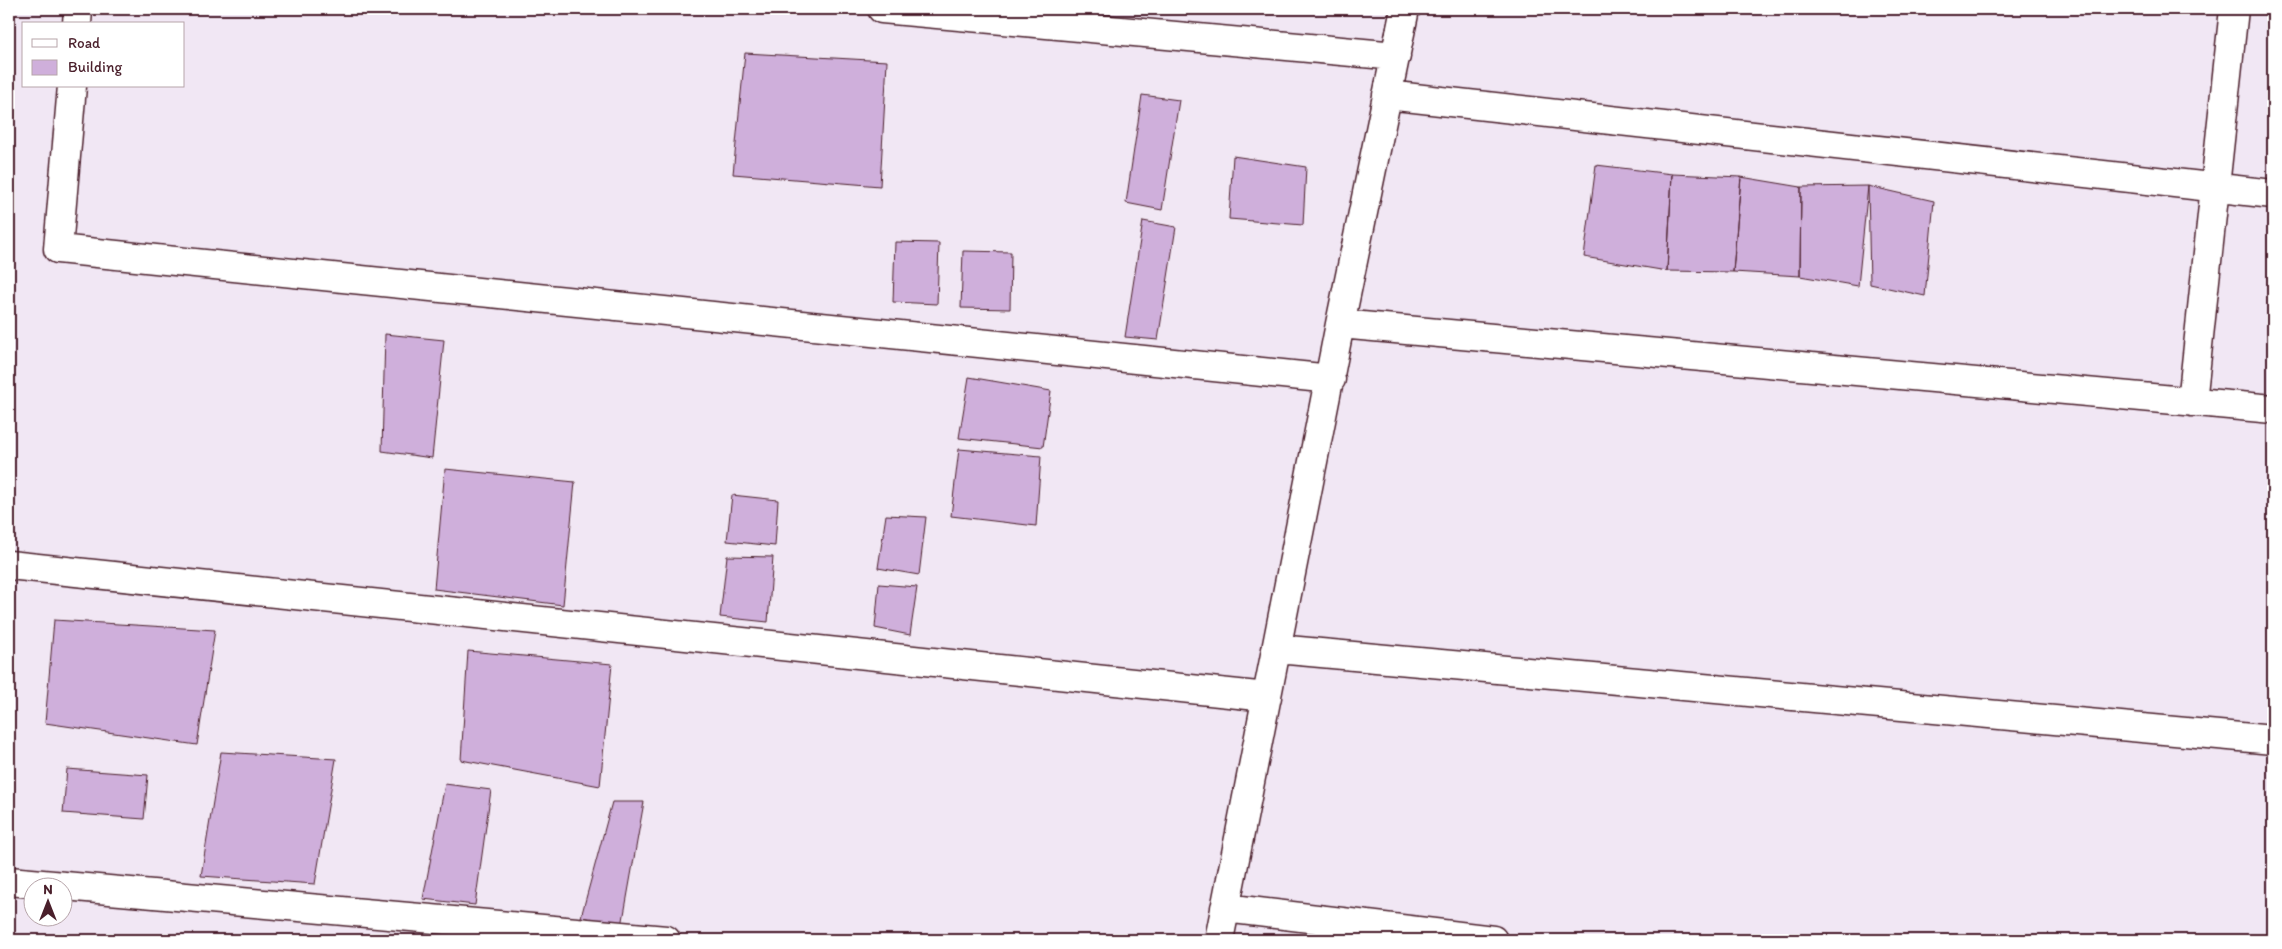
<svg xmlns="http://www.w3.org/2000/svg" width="2282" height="949" font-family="Itim,sans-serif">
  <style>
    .building { fill: #cfafdb; stroke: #4a1f2b }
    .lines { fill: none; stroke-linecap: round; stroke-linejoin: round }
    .minor-casing { stroke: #4a1f2b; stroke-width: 31 }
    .minor { stroke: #fff; stroke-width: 28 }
  </style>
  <rect width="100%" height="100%" fill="#f1e7f4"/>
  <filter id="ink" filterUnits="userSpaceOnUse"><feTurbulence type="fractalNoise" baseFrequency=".02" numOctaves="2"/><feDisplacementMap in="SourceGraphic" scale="10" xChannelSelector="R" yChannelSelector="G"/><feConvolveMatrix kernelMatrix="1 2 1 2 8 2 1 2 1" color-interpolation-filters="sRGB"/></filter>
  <g filter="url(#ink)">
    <!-- building -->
    <path class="building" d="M745,53L887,61L880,186L733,174Z
      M1142,95L1179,100L1162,210L1126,203Z
      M1233,156L1306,167L1303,225L1229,219Z
      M1596,165L1672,174L1667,271L1584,257Z
      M1672,174L1741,177L1733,272L1667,271Z
      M1741,177L1801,187L1800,276L1733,272Z
      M1868,186L1858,286L1800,276L1801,187Z
      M1868,186L1934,201L1925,296L1870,284Z
      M1143,221L1176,227L1158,340L1125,337Z
      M895,242L939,243L937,304L893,302Z
      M963,251L1011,252L1010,309L961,308Z
      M385,334L444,340L432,458L382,451Z
      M969,377L1051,391L1043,447L959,438Z
      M959,449L1041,456L1036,526L951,516Z
      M445,469L575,482L563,605L434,589Z
      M732,495L778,500L775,546L727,541Z
      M886,515L926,517L919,575L878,568Z
      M727,556L773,557L768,622L720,617Z
      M879,584L917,587L910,635L875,628Z
      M54,620L215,630L197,745L45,723Z
      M468,651L612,664L600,786L461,760Z
      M221,752L336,759L315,884L201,876Z
      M67,769L148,775L144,819L63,813Z
      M445,784L491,790L475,905L423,899Z
      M612,802H644L622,926L581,917Z"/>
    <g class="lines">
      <defs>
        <path id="minor" d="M882,9L1396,56
          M77,24L78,9
          M72,86L58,249L1331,379
          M1387,95L2273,194
          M1340,324L2273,409
          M2192,402L2234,9
          M9,565L1267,697
          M1277,649L2273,740
          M9,881L666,940
          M1225,908L1493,940
          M1219,940L1340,324L1405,9"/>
      </defs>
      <!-- minor casing -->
      <use href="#minor" class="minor-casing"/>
      <!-- minor -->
      <use href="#minor" class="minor"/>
    </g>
  </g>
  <!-- margin -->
  <rect width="2282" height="949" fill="none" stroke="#fff" stroke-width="30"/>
  <rect x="15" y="15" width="2252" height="919" fill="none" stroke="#4a1f2b" stroke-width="2" filter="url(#ink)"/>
  <!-- legend -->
  <rect x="22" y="22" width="162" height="65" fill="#ffffff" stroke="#b7a5aa"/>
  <rect x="32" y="39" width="25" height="8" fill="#ffffff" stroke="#b7a5aa"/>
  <text x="68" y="48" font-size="15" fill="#4a1f2b">Road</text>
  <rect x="32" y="60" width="25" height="15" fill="#cfafdb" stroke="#b7a5aa"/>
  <text x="68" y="72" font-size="15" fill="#4a1f2b">Building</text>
  <!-- north arrow -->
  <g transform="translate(48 902)"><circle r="24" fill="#ffffff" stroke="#b7a5aa"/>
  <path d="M0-4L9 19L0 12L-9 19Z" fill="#4a1f2b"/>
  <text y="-8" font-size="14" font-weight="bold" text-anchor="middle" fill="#4a1f2b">N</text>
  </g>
</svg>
